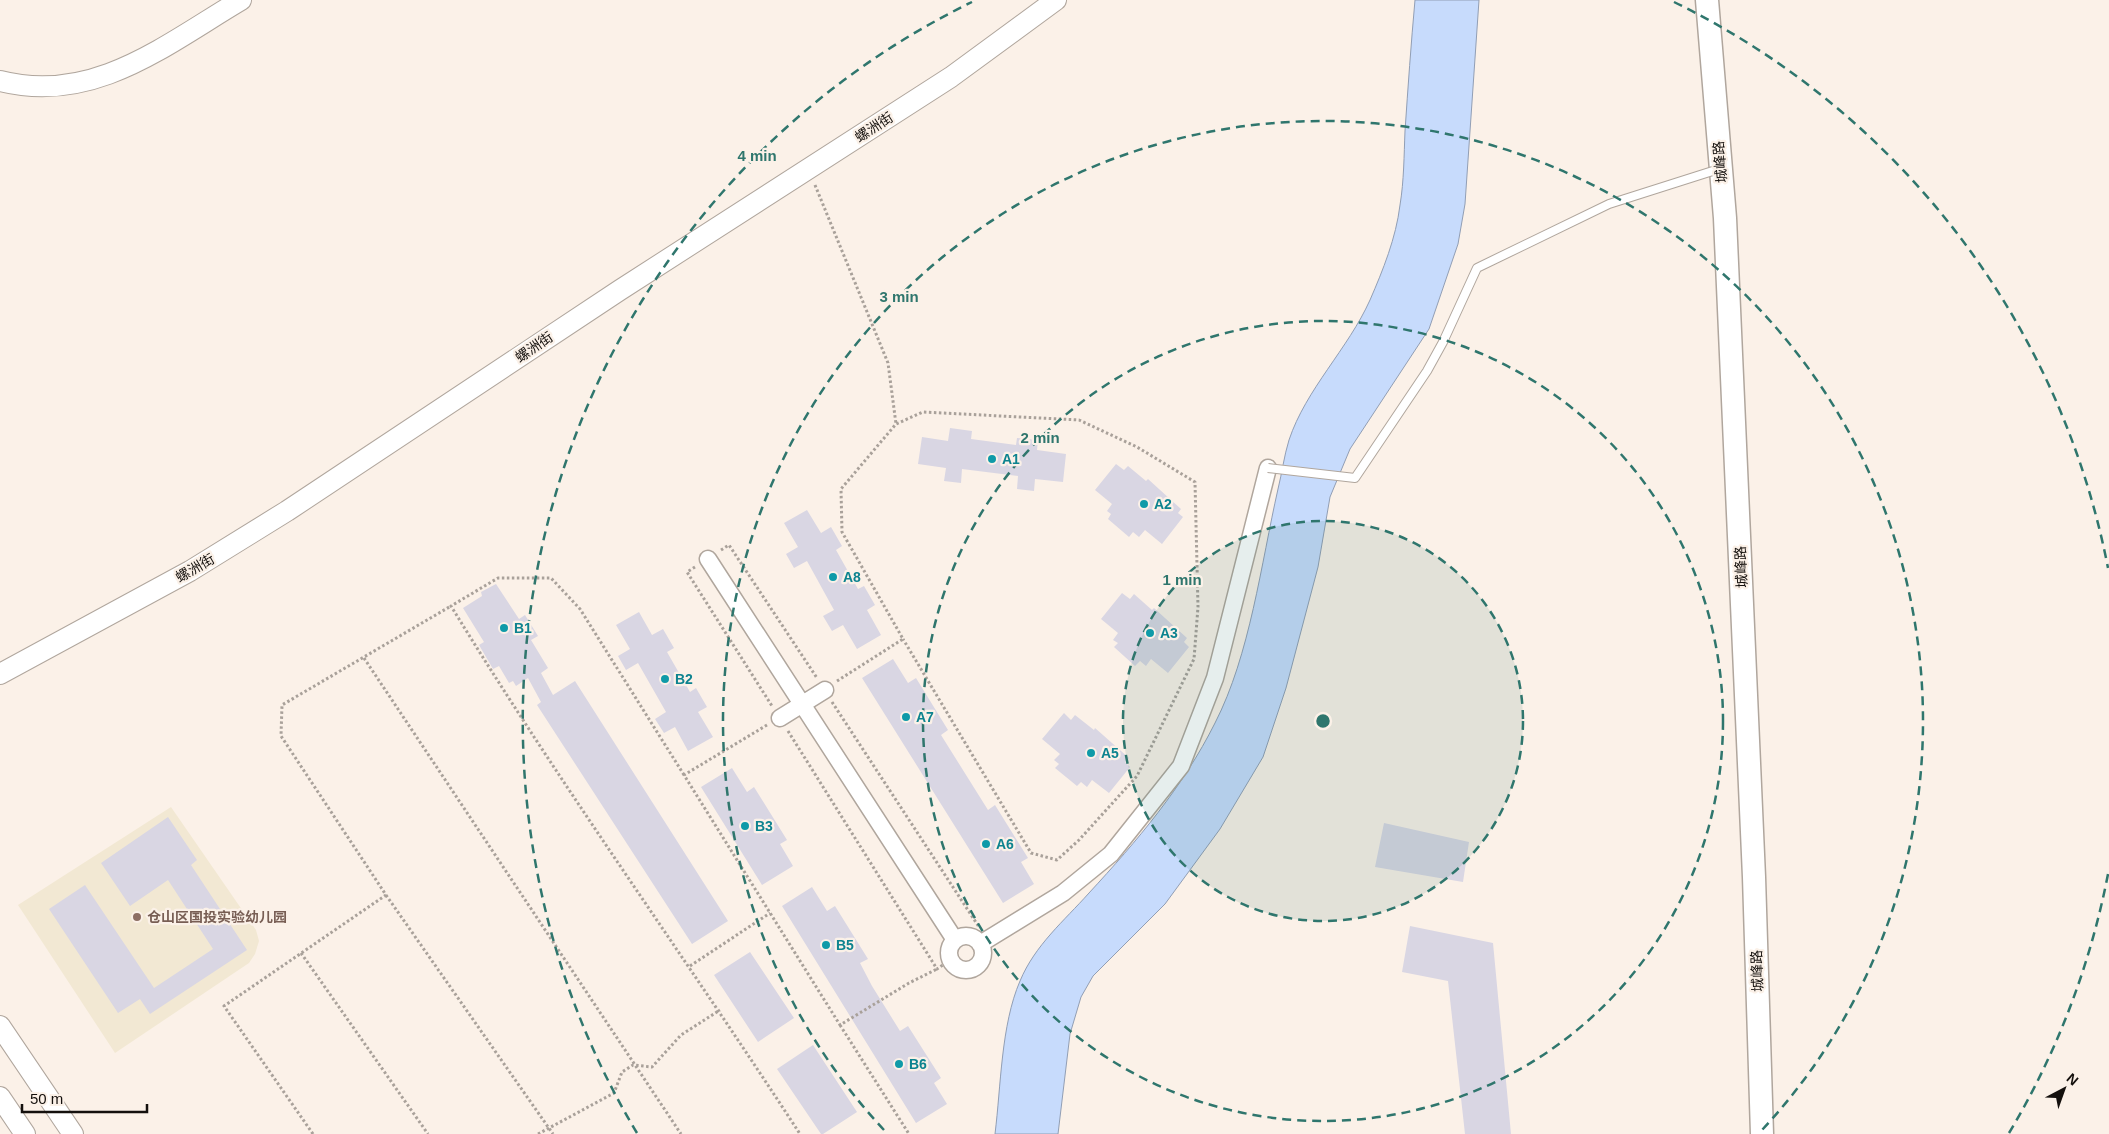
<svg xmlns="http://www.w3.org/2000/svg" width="2109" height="1134" font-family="Arial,'Noto Sans SC',sans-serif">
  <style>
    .education { fill: #f2e8d3 }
    .water { fill: #c7dbfc; stroke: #919eb4 }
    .building { fill: #d9d6e3 }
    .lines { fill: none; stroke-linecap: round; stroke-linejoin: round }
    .minor-casing { stroke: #b0a69d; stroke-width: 19 }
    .tertiary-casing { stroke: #b0a69d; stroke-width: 22 }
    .secondary-casing { stroke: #b0a69d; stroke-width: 25 }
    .path { stroke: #a9a19a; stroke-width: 3; stroke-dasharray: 2.5 2.5; stroke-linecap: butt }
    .minor { stroke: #fff; stroke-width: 16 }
    .tertiary { stroke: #fff; stroke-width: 20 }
    .secondary { stroke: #fff; stroke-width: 22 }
    .service-bridge-casing { stroke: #b0a69d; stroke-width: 10; stroke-linecap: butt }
    .service-bridge { stroke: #fff; stroke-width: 8 }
    .ring { fill: none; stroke: #2f766d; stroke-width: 2.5; stroke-dasharray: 9 6 }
    .culture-dot { fill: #0f9aa8; stroke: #fbf1e8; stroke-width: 2 }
    .education-dot { fill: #8d6e63; stroke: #fbf1e8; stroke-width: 2 }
    .labels { text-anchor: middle; stroke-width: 4.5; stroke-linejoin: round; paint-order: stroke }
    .street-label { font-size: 14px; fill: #14100d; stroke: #fbf1e8 }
    .culture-label { font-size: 14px; font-weight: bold; fill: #0d838f; stroke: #fbf1e8; text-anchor: start }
    .education-label { font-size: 14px; font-weight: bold; fill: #785e54; stroke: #fbf1e8; text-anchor: start }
    .centre { fill: #2f766d; stroke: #fbf1e8; stroke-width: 2.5 }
    .ring-label { font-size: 15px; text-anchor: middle; font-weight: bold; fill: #2f766d; stroke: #fbf1e8; stroke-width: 4.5; stroke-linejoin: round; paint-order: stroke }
  </style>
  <rect width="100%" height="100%" fill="#fbf1e8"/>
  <!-- education -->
  <path class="education" d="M171,807L256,930L259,941L255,954L249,963L115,1053L18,905Z"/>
  <!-- water -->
  <path class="water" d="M1415,0H1479L1465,204L1458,244L1429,329L1350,449L1330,497L1318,567L1286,688L1263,757L1220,829L1165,904L1093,976L1081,997L1070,1034L1058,1134H995C1001,1086 1001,1025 1020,981C1035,945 1064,921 1089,893C1137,841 1183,787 1215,723C1250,655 1261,564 1278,489C1282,473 1284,456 1289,440C1306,389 1348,349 1370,300C1383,270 1396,238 1400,205C1404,181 1404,155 1405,131C1408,87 1411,44 1415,0Z"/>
  <!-- building -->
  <path class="building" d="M950,428L972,431L971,439L1016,445L1017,438L1038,440L1037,450L1066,454L1063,482L1035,479L1034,491L1017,489L1018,476L962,469L961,483L944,481L946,468L918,464L922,437L948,441Z
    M1116,464L1124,470L1128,466L1146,481L1148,479L1181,509L1178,513L1183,517L1162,544L1145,530L1139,537L1133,532L1129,537L1108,519L1111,514L1107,511L1112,504L1095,490Z
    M807,510L821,533L831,527L842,546L836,550L858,589L864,586L875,605L867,610L881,635L857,649L843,625L832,631L823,616L834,610L807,561L794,568L786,554L798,547L784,523Z
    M496,584L519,619L525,615L538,636L531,640L548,668L541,673L553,695L575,681L728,921L692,944L537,705L541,702L528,678L516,686L513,681L509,683L499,666L493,669L479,645L484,642L463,608L482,596L481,592Z
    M1122,593L1130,599L1134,594L1152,610L1154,608L1187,638L1184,642L1189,647L1168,673L1151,659L1146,666L1140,661L1135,666L1114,647L1118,643L1113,640L1118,633L1101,619Z
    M639,612L652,635L663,629L674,648L667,652L690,692L696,688L707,707L698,712L713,737L688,751L675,727L664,733L655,719L666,712L638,663L626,670L618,656L630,649L616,625Z
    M893,659L908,683L916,678L948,730L941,735L988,810L995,805L1028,858L1021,862L1034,884L1003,903L862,678Z
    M1064,713L1071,720L1075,715L1094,730L1095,728L1129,758L1125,762L1130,767L1109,793L1092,780L1087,787L1081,782L1077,786L1055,768L1059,764L1054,760L1060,754L1042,739Z
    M732,768L747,792L754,787L787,840L780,844L793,866L762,885L701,787Z
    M168,817L197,860L191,865L247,950L150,1014L140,999L118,1013L49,909L85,885L154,988L213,949L168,880L130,906L101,863Z
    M1384,823L1469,842L1463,882L1375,867Z
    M812,887L827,911L835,906L868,959L860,963L872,986L900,1031L908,1026L941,1078L934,1083L947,1104L916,1123L782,906Z
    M1410,926L1493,943L1511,1134H1465L1448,981L1402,972Z
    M750,952L794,1018L758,1042L714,975Z
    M813,1045L857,1112L823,1134H821L777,1069Z"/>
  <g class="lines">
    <defs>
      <path id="minor" d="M708,559L955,940
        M780,718L825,690
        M949 953a17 17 0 1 1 34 0a17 17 0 1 1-34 0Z
        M980,944L1063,893L1111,854L1181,766L1215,678L1268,468"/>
      <path id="tertiary" d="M0,81C93,105 165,45 241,0
        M0,674L190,571L287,511L620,290L951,77L1056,0
        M0,1026L73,1134
        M0,1097L25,1134"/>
      <path id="secondary" d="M1707,0L1725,218L1754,877L1762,1134"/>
    </defs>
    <!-- minor casing -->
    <use href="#minor" class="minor-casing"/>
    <!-- tertiary casing -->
    <use href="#tertiary" class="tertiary-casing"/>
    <!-- secondary casing -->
    <use href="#secondary" class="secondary-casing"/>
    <!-- path -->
    <path class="path" d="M815,185L888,363L896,424
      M721,550L729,545L817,678
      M695,567L687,572L772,706
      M364,658L681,1134
      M837,681L903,639L842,532L841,489L896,424L923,412L1079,420L1137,447L1195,482L1198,607L1194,659L1137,776L1079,840L1057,860L1031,853L903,639
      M832,702L979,927
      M767,725L684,775L840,1025L909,983L937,969
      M788,731L937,969L950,960
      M684,775L580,609L551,578H498L451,606C561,786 685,957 800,1134
      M386,895L553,1134
      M301,953L428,1134
      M690,966L770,913
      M840,1025L909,1134
      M313,1134L224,1006L386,895L281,736L282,705L451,606
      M538,1134L614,1093L622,1072L633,1065L652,1067L681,1035L720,1010"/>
    <!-- minor -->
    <use href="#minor" class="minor"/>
    <!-- tertiary -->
    <use href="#tertiary" class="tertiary"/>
    <!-- secondary -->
    <use href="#secondary" class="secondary"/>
    <defs>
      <path id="service-bridge" d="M1268,468L1355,478L1427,371L1443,342L1477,268L1609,204L1719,169"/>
    </defs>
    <!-- service-bridge casing -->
    <use href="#service-bridge" class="service-bridge-casing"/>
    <!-- service-bridge -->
    <use href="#service-bridge" class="service-bridge"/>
  </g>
  <!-- distance rings -->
  <circle cx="1323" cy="721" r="200" fill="#2f766d" fill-opacity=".12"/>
  <g class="ring">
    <circle cx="1323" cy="721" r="200"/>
    <circle cx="1323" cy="721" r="400"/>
    <path d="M884 1130A600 600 0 1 1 1762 1130"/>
    <path d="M2108 874A800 800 0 0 1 2009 1133M637 1133A800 800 0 0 1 972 2M1674 2A800 800 0 0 1 2108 568"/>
  </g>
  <!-- markers -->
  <g class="culture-dot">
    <circle cx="992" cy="459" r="5"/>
    <circle cx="1144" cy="504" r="5"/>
    <circle cx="833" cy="577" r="5"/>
    <circle cx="504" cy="628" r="5"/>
    <circle cx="1150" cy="633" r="5"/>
    <circle cx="665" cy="679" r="5"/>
    <circle cx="906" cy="717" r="5"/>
    <circle cx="1091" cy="753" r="5"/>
    <circle cx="745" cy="826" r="5"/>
    <circle cx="986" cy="844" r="5"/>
    <circle cx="826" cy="945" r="5"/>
    <circle cx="899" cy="1064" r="5"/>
  </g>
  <circle class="education-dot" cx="137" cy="917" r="5"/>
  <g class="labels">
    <!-- street labels -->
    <g class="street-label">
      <text transform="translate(874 127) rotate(-33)" y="5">螺洲街</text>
      <text transform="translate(1720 162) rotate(-95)" y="5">城峰路</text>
      <text transform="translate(534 347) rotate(-34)" y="5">螺洲街</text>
      <text transform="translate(1741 567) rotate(-93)" y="5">城峰路</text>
      <text transform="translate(195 568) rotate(-30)" y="5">螺洲街</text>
      <text transform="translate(1757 971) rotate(-92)" y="5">城峰路</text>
    </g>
    <!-- culture labels -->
    <g class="culture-label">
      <text x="1002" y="464">A1</text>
      <text x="1154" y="509">A2</text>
      <text x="843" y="582">A8</text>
      <text x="514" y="633">B1</text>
      <text x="1160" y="638">A3</text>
      <text x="675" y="684">B2</text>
      <text x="916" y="722">A7</text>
      <text x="1101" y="758">A5</text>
      <text x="755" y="831">B3</text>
      <text x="996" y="849">A6</text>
      <text x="836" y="950">B5</text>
      <text x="909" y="1069">B6</text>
    </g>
    <!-- education labels -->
    <g class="education-label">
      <text x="147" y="922">仓山区国投实验幼儿园</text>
    </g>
  </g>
  <circle cx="1323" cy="721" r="8" class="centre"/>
  <g class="ring-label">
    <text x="757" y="161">4 min</text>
    <text x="899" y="302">3 min</text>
    <text x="1040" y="443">2 min</text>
    <text x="1182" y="585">1 min</text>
  </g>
  <!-- north arrow -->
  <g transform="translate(2064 1089) rotate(41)" stroke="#fbf1e8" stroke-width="4" paint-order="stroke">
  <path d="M0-4L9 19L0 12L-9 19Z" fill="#14100d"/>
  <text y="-8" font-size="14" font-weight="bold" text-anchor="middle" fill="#14100d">N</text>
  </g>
  <!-- scale -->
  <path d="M22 1104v8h125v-8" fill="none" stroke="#14100d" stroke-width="2.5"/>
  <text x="30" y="1104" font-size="15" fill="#14100d" stroke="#fbf1e8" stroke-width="4" paint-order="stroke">50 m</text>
</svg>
